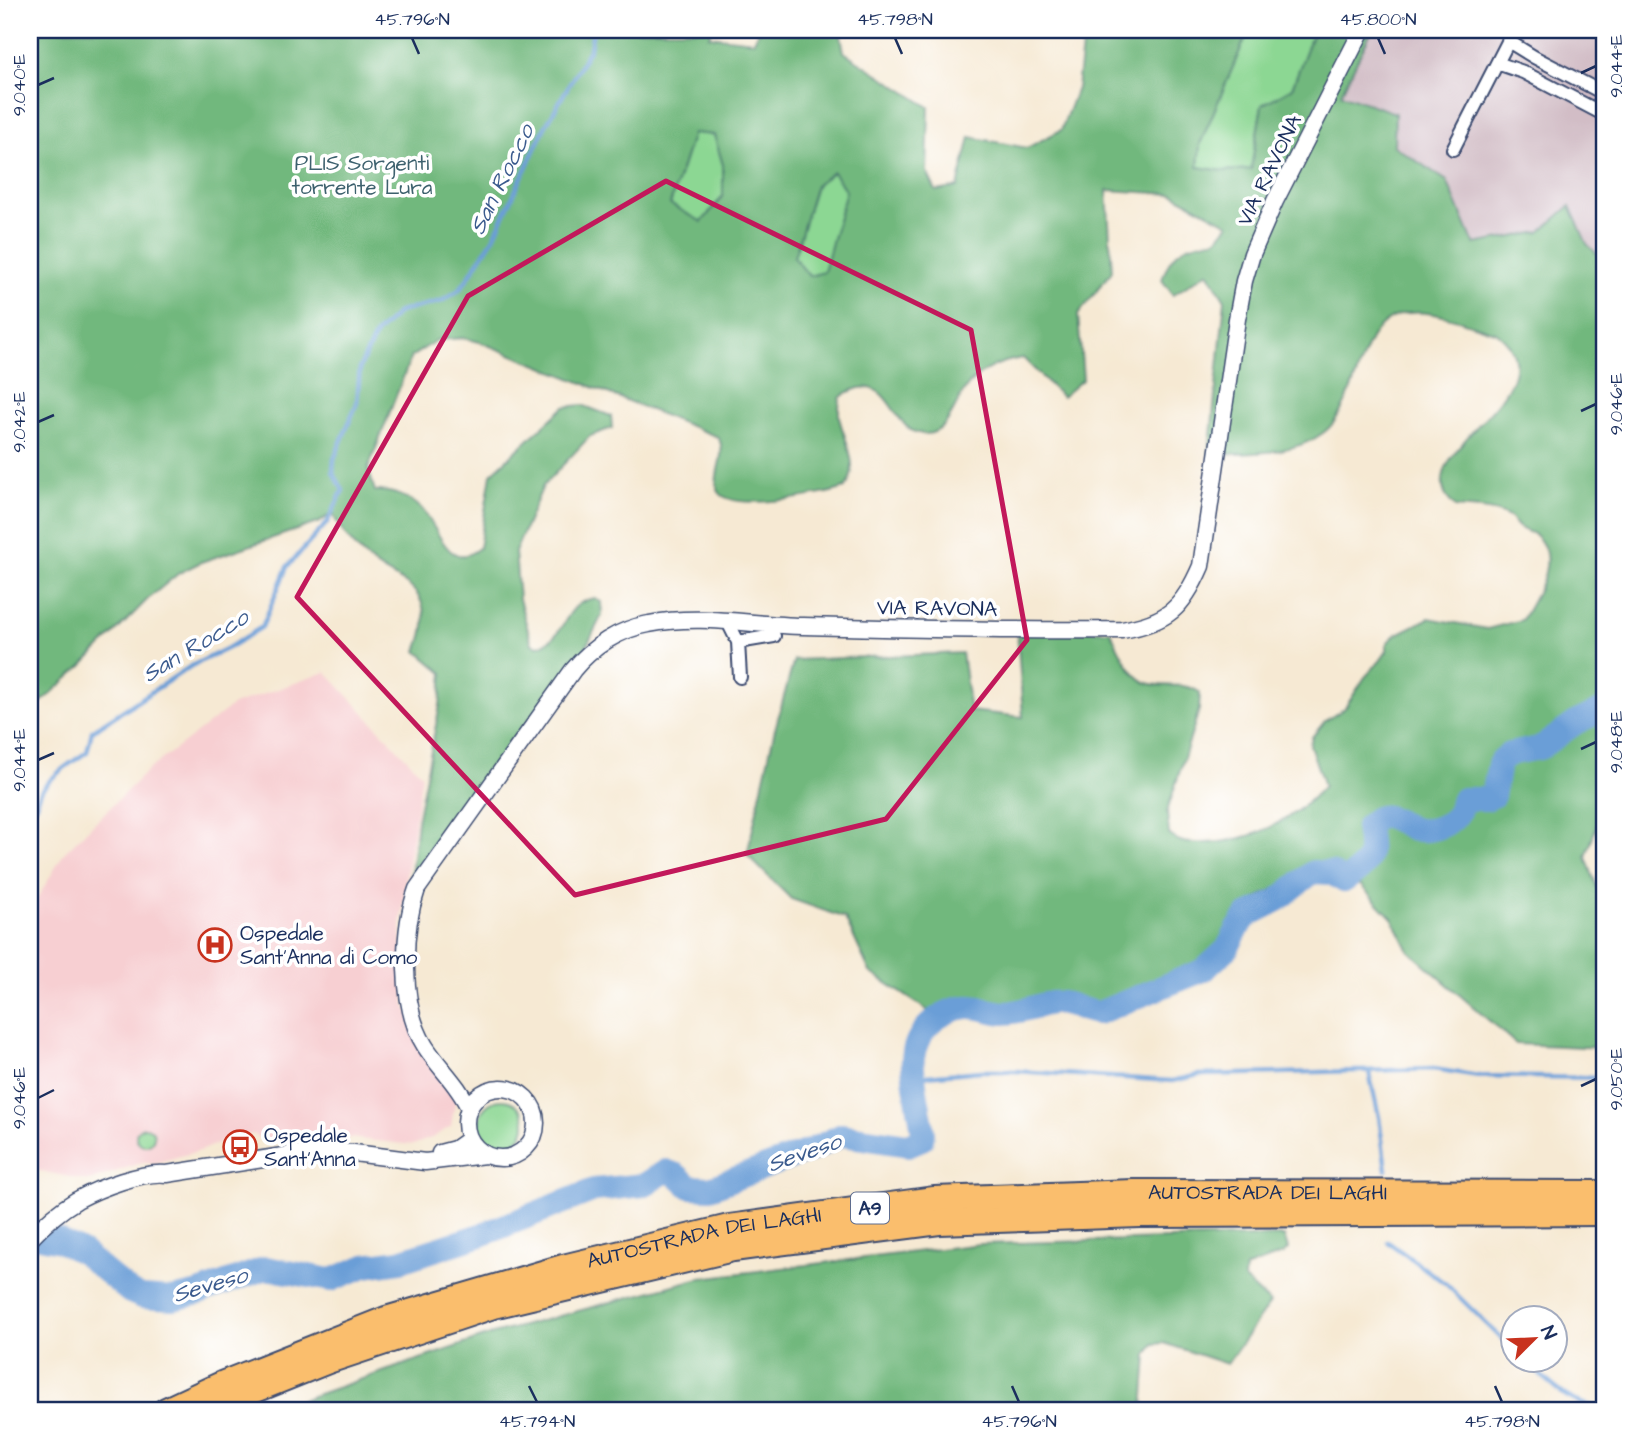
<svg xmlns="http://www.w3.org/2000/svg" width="1635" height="1440" font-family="'Architects Daughter',sans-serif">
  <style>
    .built { fill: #f7cfd2 }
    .industrial { fill: #d2bdc6 }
    .green { fill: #8cd793; stroke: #548378; stroke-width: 2 }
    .forest { fill: #71b87d; stroke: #46746e; stroke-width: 2; fill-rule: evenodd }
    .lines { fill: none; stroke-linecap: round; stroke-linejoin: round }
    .stream { stroke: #6b9ed7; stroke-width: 4.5 }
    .river { stroke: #6b9ed7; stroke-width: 24 }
    .minor-casing { stroke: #3c4b70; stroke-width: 16 }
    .tertiary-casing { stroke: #3c4b70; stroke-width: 19 }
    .motorway-casing { stroke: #3c4b70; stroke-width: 28 }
    .minor { stroke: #fff; stroke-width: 12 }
    .tertiary { stroke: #fff; stroke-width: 16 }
    .motorway { stroke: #fabe6d; stroke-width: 24 }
    .marked { fill: none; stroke: #c2185b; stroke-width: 5; stroke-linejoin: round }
    .ticks { fill: none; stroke: #1b2f5e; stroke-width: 2.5 }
    .labels { text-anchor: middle; stroke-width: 7; stroke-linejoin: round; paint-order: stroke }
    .shield { fill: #fff; stroke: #5f6d8e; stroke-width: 2 }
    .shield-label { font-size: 19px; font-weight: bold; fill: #1b2f5e }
    .park-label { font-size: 21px; fill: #3d616e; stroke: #fff }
    .street-label { font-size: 21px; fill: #1b2f5e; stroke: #fff }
    .poi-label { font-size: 21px; fill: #1b2f5e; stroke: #fff; text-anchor: start }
    .water-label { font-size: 23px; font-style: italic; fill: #3b5b8e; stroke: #fff }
    .neatline { fill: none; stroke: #1b2f5e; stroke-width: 2.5 }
    .ticks-label { font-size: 18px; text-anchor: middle; fill: #1b2f5e }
  </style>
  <rect width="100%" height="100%" fill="#fff"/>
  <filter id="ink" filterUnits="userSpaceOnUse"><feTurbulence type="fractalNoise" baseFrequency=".0143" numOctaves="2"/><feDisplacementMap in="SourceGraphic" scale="14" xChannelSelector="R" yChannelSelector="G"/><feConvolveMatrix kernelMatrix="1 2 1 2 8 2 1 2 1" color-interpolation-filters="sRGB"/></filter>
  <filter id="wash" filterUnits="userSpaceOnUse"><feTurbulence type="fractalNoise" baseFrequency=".00686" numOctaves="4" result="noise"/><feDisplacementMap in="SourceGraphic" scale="28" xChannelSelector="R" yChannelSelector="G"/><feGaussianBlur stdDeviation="1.57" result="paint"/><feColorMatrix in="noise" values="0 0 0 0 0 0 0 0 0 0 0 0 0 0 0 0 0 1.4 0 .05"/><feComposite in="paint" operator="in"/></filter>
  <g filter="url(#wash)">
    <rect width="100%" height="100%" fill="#f6e9d3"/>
    <!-- built -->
    <path class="built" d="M326,672L422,775L406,877L401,926L405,1005L456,1097L451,1126L434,1137L413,1145L323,1135L265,1142L254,1134L225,1140L202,1150L152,1164L143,1162L89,1181L30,1169V911L64,853L148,770L233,705Z"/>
    <!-- industrial -->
    <path class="industrial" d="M1372,30H1605V262L1587,244L1570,206L1540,232L1474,244L1447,181L1394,146L1341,94Z"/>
    <!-- green -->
    <path class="green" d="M1240,30H1314L1292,88L1262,105L1251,169L1224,171L1198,167L1200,144L1244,39Z
      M693,133L714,135L723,165V196L702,222L670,205Z
      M833,172L846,191L824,272L809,276L794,257L816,185Z
      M479 1123a23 23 0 1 1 46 0a23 23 0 1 1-46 0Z
      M136 1136a9 9 0 1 1 18 0a9 9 0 1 1-18 0Z"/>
    <!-- forest -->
    <path class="forest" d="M30,30H712L709,36L754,41L759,30H840L844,52L929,107L927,172L936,191L958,187L970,137L1027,148L1061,130L1077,88L1084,30H1240L1245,39L1200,144L1198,167L1224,171L1251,169L1262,105L1292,88L1314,30H1372L1341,94L1395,113L1394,146L1447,181L1474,244L1540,232L1570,206L1587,244L1605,262V801L1586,857L1605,909V1048L1516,1044L1409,951L1393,919L1346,870L1306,873L1258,897L1204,961L1094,1007L956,1005L933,1014L870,972L845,918L791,899L747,855L774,733L794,660L962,653L970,711L1023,717L1017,630L1110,631C1118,646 1128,673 1145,682C1162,690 1184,680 1200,693L1199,710L1167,812L1169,834C1179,844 1191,843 1204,843C1252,842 1293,821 1324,786L1310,745L1312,737L1325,721L1345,708L1365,677L1380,661L1387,651V643L1395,635L1429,618L1487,629L1522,620C1535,597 1562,558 1535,535C1530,532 1525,531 1520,528C1516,525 1513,520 1509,517C1494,508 1472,509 1455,507C1452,503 1447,499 1445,494C1423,443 1566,385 1496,332C1455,321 1399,291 1371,339C1362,355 1358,373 1351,389C1345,405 1337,423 1323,433C1293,456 1245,453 1209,455L1225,300L1208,272L1173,295L1162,280C1172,247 1186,245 1217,239L1229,224L1173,194L1107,190L1112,271L1078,315L1083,379L1062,397L1023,358C1003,361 984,368 970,383C955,398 951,433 926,434C893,435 893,381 859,388C852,390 845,393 840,398C839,405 838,414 840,421C845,441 861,468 845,488C826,495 727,514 718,490C712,472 728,454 718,437L480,342L463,338L437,340L411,357L368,469L375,491C391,490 409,497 421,508C438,525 447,574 479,548L491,474L564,407L582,405L611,416L612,428L590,436L543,486L515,552L519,599L532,644L538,646C569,637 561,603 595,598L601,602L602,615L581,657L477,787L411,875L417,821L440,705L443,673L417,651C427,627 430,599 405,583C394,576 382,571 373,563C355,549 342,533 332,513L320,522L201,562L179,573L150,597L82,666L30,712ZM693,133L714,135L723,165V196L702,222L670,204ZM833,172L846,191L824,272L809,276L794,257L816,185Z
      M1284,1236L1288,1249L1283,1254L1245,1268L1244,1279L1270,1303L1227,1364L1164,1343L1154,1344L1147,1355L1143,1410H272L493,1334L700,1278L980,1244Z"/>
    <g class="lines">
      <!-- stream -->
      <path class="stream" d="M30,811C39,805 37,796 43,788C56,772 71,763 87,752L92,731L191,666L228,648L262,627L287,567L327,523L343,490L333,472L334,459L357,403L360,367L376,334L399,312L442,301L459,290L466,281L494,237L544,129L590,48L593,30
        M1369,1072L1379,1117L1386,1170
        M915,1077L981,1071H1016L1172,1081L1199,1075L1434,1069L1479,1076L1605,1078
        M1388,1242L1446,1284L1512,1349
        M1524,1360C1555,1387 1563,1402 1605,1409"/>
      <!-- river -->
      <path class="river" d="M30,1235L60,1241L83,1253L130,1292L142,1297L173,1299L199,1293L266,1268L331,1280L365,1266L400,1261L481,1235L594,1190L644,1185L666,1171L677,1175L690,1187L710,1188L811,1150L842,1135L908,1145L922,1139L923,1133C921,1115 911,1074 913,1058C916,1030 940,1010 967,1007C979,1006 992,1012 1004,1013C1020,1013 1036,1005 1052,1003C1071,1001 1080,1011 1098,1013L1204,970L1227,949L1237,930L1247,916L1278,900L1313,872L1331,873L1344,881C1371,863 1372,858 1367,827C1383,807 1394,820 1411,828C1425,834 1448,827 1457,815C1460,811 1461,804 1463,799H1487L1493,796L1499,764L1509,754L1540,748L1577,722L1605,709"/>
    </g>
  </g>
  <g filter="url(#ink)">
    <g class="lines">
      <defs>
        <path id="minor" d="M1508,41L1534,57L1605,94
          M1497,63L1523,72L1605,115
          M1453,149L1514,30
          M728,622L738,642L740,677
          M738,642L774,636"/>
        <path id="tertiary" d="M466 1123a35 35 0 1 1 70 0a35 35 0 1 1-70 0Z
          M469,1108C458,1084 439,1068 425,1046C400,1007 402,931 417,889L573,670C592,647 619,629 649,624C699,614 752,625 803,626C909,629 1015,631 1122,630C1168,622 1183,608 1201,566L1237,319L1244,281L1252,254L1275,201L1362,30
          M440,1153L455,1149L469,1139
          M30,1239C43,1225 60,1210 77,1200C99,1188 143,1171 167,1174L315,1151L354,1153L425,1162L485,1155"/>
        <g id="motorway">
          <path id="s1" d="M166,1410L224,1383L386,1319L563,1267L729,1227L934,1199L1134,1192L1605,1193"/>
          <path d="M206,1410L328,1361L493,1306L733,1249L939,1222L1140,1215L1605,1213"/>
        </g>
      </defs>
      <!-- minor casing -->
      <use href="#minor" class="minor-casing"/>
      <!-- tertiary casing -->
      <use href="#tertiary" class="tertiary-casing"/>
      <!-- motorway casing -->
      <use href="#motorway" class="motorway-casing"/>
      <!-- minor -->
      <use href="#minor" class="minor"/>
      <!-- tertiary -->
      <use href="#tertiary" class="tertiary"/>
      <!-- motorway -->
      <use href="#motorway" class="motorway"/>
    </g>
  </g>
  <!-- marked area -->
  <path class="marked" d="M666,181L971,330L1027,640L886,819L575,895L297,597L468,296Z"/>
  <!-- ticks -->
  <path class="ticks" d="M412,38L419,54M895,38L902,54M1378,38L1385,54M1581,73L1596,66M38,85L54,78M1581,411L1596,404M38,422L54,415M1581,749L1596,742M38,760L54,753M1581,1086L1596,1079M38,1098L54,1090M529,1386L537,1402M1012,1386L1019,1402M1495,1386L1502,1402"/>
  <!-- icons -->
  <defs>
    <symbol id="hospital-ring" viewBox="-11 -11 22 22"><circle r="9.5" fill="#fff" stroke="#c8321e" stroke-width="1.5"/><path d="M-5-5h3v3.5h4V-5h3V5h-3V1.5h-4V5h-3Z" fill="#c8321e"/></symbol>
    <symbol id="bus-ring" viewBox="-11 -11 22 22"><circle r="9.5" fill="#fff" stroke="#c8321e" stroke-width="1.5"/><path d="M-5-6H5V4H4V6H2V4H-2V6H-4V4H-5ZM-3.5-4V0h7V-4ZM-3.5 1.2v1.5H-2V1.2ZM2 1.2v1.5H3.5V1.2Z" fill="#c8321e"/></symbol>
  </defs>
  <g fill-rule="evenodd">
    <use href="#hospital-ring" x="196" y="926" width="38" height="38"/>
    <use href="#bus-ring" x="221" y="1128" width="38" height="38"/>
  </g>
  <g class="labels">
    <!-- shield labels -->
    <rect class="shield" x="851" y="1192.5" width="38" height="31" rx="5"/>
    <g class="shield-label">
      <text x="870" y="1215">A9</text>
    </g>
    <!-- park labels -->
    <g class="park-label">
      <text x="362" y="170">PLIS Sorgenti<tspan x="362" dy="24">torrente Lura</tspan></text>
    </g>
    <!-- street labels -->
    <g class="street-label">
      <text transform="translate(1269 170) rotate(-64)" y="7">VIA RAVONA</text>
      <text transform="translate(937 608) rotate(1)" y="7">VIA RAVONA</text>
      <text dy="7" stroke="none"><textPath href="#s1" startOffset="1134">AUTOSTRADA DEI LAGHI</textPath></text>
      <text dy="7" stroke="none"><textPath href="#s1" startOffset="567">AUTOSTRADA DEI LAGHI</textPath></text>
    </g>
    <!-- poi labels -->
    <g class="poi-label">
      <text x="240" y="940">Ospedale<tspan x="240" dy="24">Sant'Anna di Como</tspan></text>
      <text x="264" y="1142">Ospedale<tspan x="264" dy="24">Sant'Anna</tspan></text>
    </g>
    <!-- water labels -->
    <g class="water-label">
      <text transform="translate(501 179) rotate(-64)" y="8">San Rocco</text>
      <text transform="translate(195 645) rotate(-31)" y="8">San Rocco</text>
      <text transform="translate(804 1152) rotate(-19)" y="8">Seveso</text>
      <text transform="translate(210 1284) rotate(-16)" y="8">Seveso</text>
    </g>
  </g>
  <!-- margin -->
  <rect width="1635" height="1440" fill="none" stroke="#fff" stroke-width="77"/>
  <!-- north arrow -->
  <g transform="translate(1534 1339) rotate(66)"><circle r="33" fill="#ffffff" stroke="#a4acbf" stroke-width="2"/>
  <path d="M0-5L12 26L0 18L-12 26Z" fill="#c8321e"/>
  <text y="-10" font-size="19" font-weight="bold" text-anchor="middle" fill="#1b2f5e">N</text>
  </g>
  <rect x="38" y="38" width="1558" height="1364" class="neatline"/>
  <g class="ticks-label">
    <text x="412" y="25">45.796°N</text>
    <text x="895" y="25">45.798°N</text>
    <text x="1378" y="25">45.800°N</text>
    <text transform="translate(1616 66) rotate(-90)" y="6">9.044°E</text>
    <text transform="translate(19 85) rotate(-90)" y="6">9.040°E</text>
    <text transform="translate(1616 404) rotate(-90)" y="6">9.046°E</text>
    <text transform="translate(19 422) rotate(-90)" y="6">9.042°E</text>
    <text transform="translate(1616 742) rotate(-90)" y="6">9.048°E</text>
    <text transform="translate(19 760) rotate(-90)" y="6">9.044°E</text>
    <text transform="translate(1616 1079) rotate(-90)" y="6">9.050°E</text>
    <text transform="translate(19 1098) rotate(-90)" y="6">9.046°E</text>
    <text x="537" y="1427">45.794°N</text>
    <text x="1019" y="1427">45.796°N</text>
    <text x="1502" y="1427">45.798°N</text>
  </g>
</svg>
